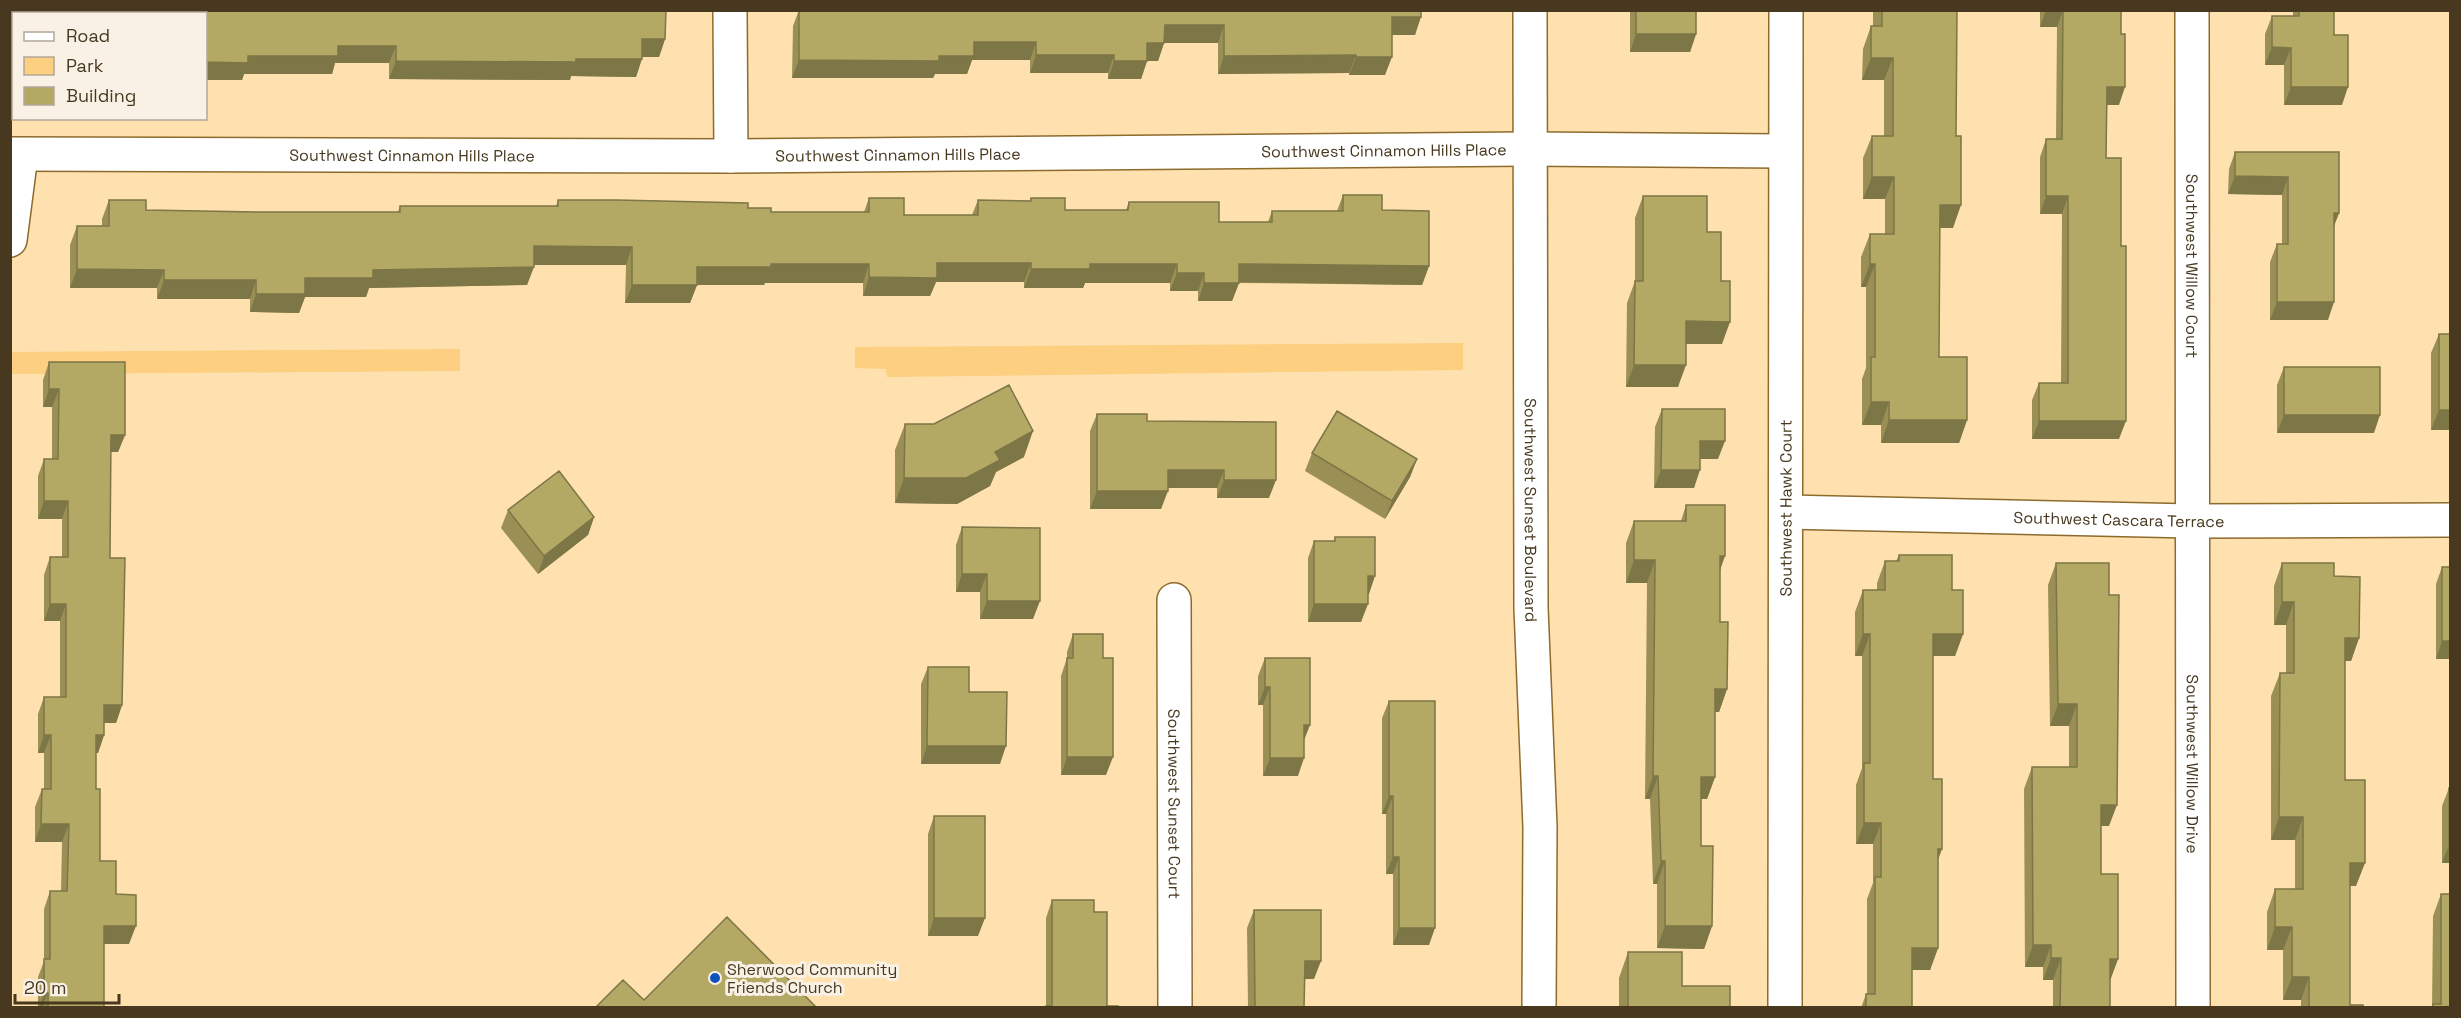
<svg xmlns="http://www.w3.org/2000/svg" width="2461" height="1018" font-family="'Space Grotesk',sans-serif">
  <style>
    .green { fill: #fccf81 }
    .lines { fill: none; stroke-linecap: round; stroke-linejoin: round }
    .minor-casing { stroke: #8c6b2d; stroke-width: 36 }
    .major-casing { stroke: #8c6b2d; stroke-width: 36 }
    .minor { stroke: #fff; stroke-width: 33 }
    .major { stroke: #fff; stroke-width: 33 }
    .wall { fill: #9a9056 }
    .shaded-wall { fill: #7d7646 }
    .building { fill: #b3a864; stroke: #7d7646; stroke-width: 1.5 }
    .poi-dot { fill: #1052bd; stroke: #f9f1e5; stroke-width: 2 }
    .labels { text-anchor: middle; stroke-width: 6; stroke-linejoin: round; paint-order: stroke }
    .street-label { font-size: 16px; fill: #47381f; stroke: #f9f1e5 }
    .poi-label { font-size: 16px; fill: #47381f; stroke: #f9f1e5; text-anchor: start }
  </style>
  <rect width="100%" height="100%" fill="#fee1af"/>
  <!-- green -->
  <path class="green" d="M1463,343V370L887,377L886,369L855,368V347Z
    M460,349V371L11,374L10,352Z"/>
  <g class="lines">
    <defs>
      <g id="minor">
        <path d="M730,10L731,156"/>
        <path id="s1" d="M2192,10L2193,1008"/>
        <path id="s2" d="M10,154L731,156L1529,149L1785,151"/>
        <path d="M10,240L21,155"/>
        <path id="s3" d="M1787,512L2191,521L2450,520"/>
        <path id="s4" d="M1174,600L1175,1008"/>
        <path id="s5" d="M1785,1008L1786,10"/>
      </g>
      <g id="major">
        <path id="s6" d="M1530,10L1531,608L1540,827L1539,1008"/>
      </g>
    </defs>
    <!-- minor casing -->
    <use href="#minor" class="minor-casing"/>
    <!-- major casing -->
    <use href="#major" class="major-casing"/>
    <!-- minor -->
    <use href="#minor" class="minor"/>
    <!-- major -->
    <use href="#major" class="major"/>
  </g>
  <!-- wall -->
  <path class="wall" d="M10,10H666L665,39L659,57H642L636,77L571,76L570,80L389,79V63H335L332,74H244L242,80H206V14H14V64H10Z
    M799,10H1421L1415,35H1392L1385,75H1349V73L1218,74V43H1164L1158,61H1147L1141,79H1108V73H1030V60H972L967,74H935L933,78H792L793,26Z
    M1630,10H1696V34L1690,52H1630Z
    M1873,10H1957L1953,228H1940L1939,357L1967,420L1959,443H1881V425H1862V379L1866,368V287H1861V257L1870,234H1885V199H1863V158L1872,136H1884V80H1862L1863,49L1871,26H1873Z
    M2040,10H2121L2119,105H2107L2106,158L2119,439H2032V400L2039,383H2061L2062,214H2040V157L2046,139H2056L2057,27H2040Z
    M2293,10H2334V35L2342,105H2284V65H2265V34L2272,16H2293Z
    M2235,152H2339V213L2334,226L2328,320H2270V262L2277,244H2282V195L2228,194L2229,169Z
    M1343,195L1382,210L1429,266L1422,285L1239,283L1232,301H1198V291H1170V283H1085L1083,288H1024V282H936L930,296H863V283H765L764,285H697L690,303H625L626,265H534L527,285L369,288L366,297H305L299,313L250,312V299H157V288H70V245L77,226H102V219L109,200L146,210L258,212H398L400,206H556L558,200L748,208L771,212H864L869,198L904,215H972L978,200L1030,201L1031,198L1065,210H1126L1129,202L1219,222H1268L1272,211H1337Z
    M1643,196L1707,232L1721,281L1722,344H1686L1678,387H1626L1627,303L1635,281V218Z
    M2439,334L2451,430H2431V353Z
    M49,362L125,435L118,452H111L110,558L122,705L116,723H104V735L98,753H96V789L100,861L116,894L129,944H104V1008H38V977L44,961V909L50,891H61L62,842H35V807L42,789H44V753H38V714L44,697H60V621H44V575L50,557H62V519H38V476L44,459H52V407H43V380Z
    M2284,367L2374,433H2277V385Z
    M1662,409L1718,459H1700L1694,488H1654L1655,427Z
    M1097,414L1147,421L1269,498H1217V488H1168L1161,509H1090V431Z
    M905,424L1024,457L996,472L990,486L957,504L895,503V450Z
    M1312,453L1417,459L1410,477L1385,519L1305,471Z
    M1686,505L1720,572V622L1727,689L1719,712H1715V777L1707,799H1701V846L1712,926L1704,949L1657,948V884H1653L1650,799H1645L1647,583H1626V543L1634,521H1681Z
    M508,510L594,517L588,535L538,574L501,528Z
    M962,527L1033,619H980V592H956V545Z
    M1335,537L1369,594H1368L1361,622H1308V558L1314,541H1334Z
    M1899,555L1952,590L1963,634L1955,656H1933V779L1938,860V948L1930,970H1912V1007L1921,1008H1861L1866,994H1867V899L1873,883V844H1856V785L1862,768V656H1855V612L1863,590H1877V583L1885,561H1896Z
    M2056,563L2109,826H2101V874L2118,959L2110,979V1008H2053V980H2043V967H2025L2024,789L2032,767H2069V726H2050L2048,585Z
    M2282,563L2334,576L2359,638L2351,661H2345V780L2356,886H2350V1005L2363,1008H2301V1000H2283V950H2267V912L2275,889H2295V840H2271V696L2280,673H2286V625H2274V586Z
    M2442,567L2451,659H2436V584Z
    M1073,634L1103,658L1106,775H1061V676L1067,658V652Z
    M1265,658L1298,776H1263V705H1258V676Z
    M928,667L969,692L1000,764H921V684Z
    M1389,701L1429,945H1393V874H1386V814H1382V718Z
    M2449,788L2451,863H2442V806Z
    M934,816L978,936H928V834Z
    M2441,894L2451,1008H2432L2433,916Z
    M1052,900L1094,912L1107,1006L1118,1008H1046V918Z
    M1254,910L1314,979H1305L1304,1008H1248L1247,928Z
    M1628,952L1682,986L1730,1008H1619V978Z"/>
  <!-- shaded-wall -->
  <path class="shaded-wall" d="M2046,10H2063L2057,27H2040Z
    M1392,17H1421L1415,35H1385Z
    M1165,25H1224L1218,43H1164L1158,61H1141L1147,43Z
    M1636,34H1696L1690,52H1630Z
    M642,39H665L659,57H636Z
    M974,42H1036L1030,60H972L967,74H935L933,78H792L799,60Z
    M10,46H14V64H10Z
    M338,46H396L389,63H335L332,74H244L242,80H206V62Z
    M2272,47L2291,48L2284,65H2265Z
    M1036,55H1114L1108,73H1030Z
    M1356,55L1349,73L1218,74L1224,56Z
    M1356,57H1392L1385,75H1349Z
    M1871,58H1893L1884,80H1862Z
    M576,59H642L636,77L571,76L570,80L389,79L396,61Z
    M1114,61H1147L1141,79H1108Z
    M2107,87H2125L2119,105H2100Z
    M2291,87H2348L2342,105H2284Z
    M2235,176L2288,177L2282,195L2228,194Z
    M1872,177H1894L1885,199H1863Z
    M2046,196H2068L2062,214H2040Z
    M1940,205H1961L1953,228H1932Z
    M2334,213H2339L2332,231Z
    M534,246L632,247L626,265H527Z
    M937,263H1031L1024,282H936L930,296H863L869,277Z
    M771,264H869L863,283H765L764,285H697L690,303H625L632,285L697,267Z
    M1090,264H1177L1170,283H1085L1083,288H1024L1031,269Z
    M1239,264L1429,266L1422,285L1232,282Z
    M1870,264H1875L1866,287H1861Z
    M534,267L527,285L369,288L366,297H305L299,313L250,312L256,294L305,278L373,270Z
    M77,269L164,270L157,288H70Z
    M1177,273H1204L1198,291H1170Z
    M164,280H256L250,299H157Z
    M1204,283H1239L1232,301H1198Z
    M2277,302H2334L2328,320H2270Z
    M1686,321L1730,322L1722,344H1678Z
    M1634,365H1686L1678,387H1626Z
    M49,389H59L52,407H43Z
    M1871,402H1889L1881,425H1862Z
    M2439,410H2451V430H2431Z
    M2284,415H2380L2374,433H2277Z
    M1889,420H1967L1959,443H1881Z
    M2039,421H2126L2119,439H2032Z
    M1033,431L1024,457L996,472L990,486L957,504L895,503L904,478L995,452Z
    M111,435H125L118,452H104Z
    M1700,441H1725L1718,459H1694Z
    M1417,459L1410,477L1385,519L1392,501Z
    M1168,470H1224L1217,488H1162Z
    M1661,470H1700L1694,488H1654Z
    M1224,480H1276L1269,498H1217Z
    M1097,491H1168L1161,509H1090Z
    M44,501H68L62,519H38Z
    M594,517L588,535L538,574L544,556Z
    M1720,556H1725L1717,579Z
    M1634,560H1655L1647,583H1626Z
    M962,574H987L980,592H956Z
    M1368,576H1375L1369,594H1361Z
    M987,601H1040L1033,619H980Z
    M2282,602H2294L2286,625H2274Z
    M50,604H66L60,621H44Z
    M1314,604H1368L1361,622H1308Z
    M1863,634H1870L1862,656H1855Z
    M1933,634H1963L1955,656H1925Z
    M2345,638H2359L2351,661H2336Z
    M2442,641H2451V659H2436Z
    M1265,687H1270L1263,705H1258Z
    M1715,689H1727L1719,712H1707Z
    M2058,704H2077L2069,726H2050Z
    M104,705H122L116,723H98Z
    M1304,725H1310L1303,743Z
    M44,735H51L44,753H38Z
    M96,735H104L98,753H89Z
    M927,746H1006L1000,764H921Z
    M1067,757H1113L1106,775H1061Z
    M1270,758H1304L1298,776H1263Z
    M1653,776H1658L1650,799H1645Z
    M1701,777H1715L1707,799H1692Z
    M1389,796H1393L1386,814H1382Z
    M2101,805H2117L2109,826H2093Z
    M2279,817H2303L2295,840H2271Z
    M1864,823H1881L1873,844H1856Z
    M41,824H69L62,842H35Z
    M2449,845H2451V863H2442Z
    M1938,849H1942L1934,871Z
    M1393,857H1399L1393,874H1386Z
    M1661,861H1665L1657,884H1653Z
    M2350,863H2365L2356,886H2342Z
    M934,918H985L978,936H928Z
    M104,926H136L129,944H97Z
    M1665,926H1712L1704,949L1657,948Z
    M2275,927H2292L2283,950H2267Z
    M1399,928H1435L1429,945H1393Z
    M2033,945H2051L2043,967H2025Z
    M1912,948H1938L1930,970H1904Z
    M2051,958H2061L2053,980H2043Z
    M2110,959H2118L2110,981Z
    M1305,961H1321L1314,979H1298Z
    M2292,977H2309L2301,1000H2283Z
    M44,993H48L42,1008H39Z"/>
  <!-- building -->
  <path class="building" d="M10,10H666L665,39H642V59H576V62L396,61V46H338V56H248V63L206,62V14H14V46H10Z
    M799,10H1421V17H1392V57H1356V55L1224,56V25H1165L1164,43H1147V61H1114V55H1036V42H974V56H939V61L799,60Z
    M1636,10H1696V34H1636Z
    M1882,10H1957L1956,136H1961V205H1940L1939,357H1967V420H1889V402H1871V357H1875V264H1870V234H1894V177H1872V136H1893V58H1871V26H1882Z
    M2063,10H2121V34H2125V87H2107L2106,158H2121V246H2126V421H2039V383H2068V196H2046V139H2062Z
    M2299,10H2334V35H2348V87H2291V48L2272,47V16H2299Z
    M2235,152H2339V213H2334V302H2277V244H2288V177L2235,176Z
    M1343,195H1382V210L1429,211V266L1239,264V283H1204V273H1177V264H1090V269H1031V263H937V278L869,277V264H771V267H697V285H632V247L534,246V267L373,270V278H305V294H256V280H164V270L77,269V226H109V200H146V210L258,212H400V206H558V200H617L748,203V208H771V212H869V198H904V215H978V200L1031,201V198H1065V210H1128L1129,202H1219V222H1272V211H1343Z
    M1643,196H1707V232H1721V281H1730V322L1686,321V365H1634L1635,281H1643Z
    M2439,334H2451V410H2439Z
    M49,362H125V435H111L110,558H125L122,705H104V735H96V789H100V861H116V894L136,895V926H104V1008H48V993H44V959H50V891H67L69,824H41L42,789H51V735H44V697H66V604H50V557H68V501H44V459H58L59,389H49Z
    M2284,367H2380V415H2284Z
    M1009,385L1033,431L995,452L1000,460L966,478H904L905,424H934Z
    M1662,409H1725V441H1700V470H1661Z
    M1337,411L1417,459L1392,501L1312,453Z
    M1097,414H1147V421L1276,422V480H1224V470H1168V491H1097Z
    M559,471L594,517L544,556L508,510Z
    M1686,505H1725V556H1720V622H1728L1727,689H1715V777H1701V846H1713L1712,926H1665V861H1661L1658,776H1653L1655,560H1634V521H1686Z
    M962,527L1040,528V601H987V574H962Z
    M1335,537H1375V576H1368V604H1314V541H1335Z
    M1899,555H1952V590H1963V634H1933V779H1942V849H1938V948H1912V1007L1921,1008H1866V994H1875V877H1881V823H1864V763H1870V634H1863V590H1885V561H1899Z
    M2056,563H2109V595H2119L2117,805H2101V874H2118V959H2110V1008H2060L2061,958H2051V945H2033L2032,767H2077V704H2058Z
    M2282,563H2334V576L2360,577L2359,638H2345V780H2365V863H2350V1005H2363V1008H2309V977H2292V927H2275V889H2303V817H2279L2280,673H2294V602H2282Z
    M2442,567H2451V641H2442Z
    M1073,634H1103V658H1113V757H1067V658H1073Z
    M1265,658H1310V725H1304V758H1270V687H1265Z
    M928,667H969V692H1007L1006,746H927Z
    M1389,701H1435V928H1399V857H1393V796H1389Z
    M2449,788H2451V845H2449Z
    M934,816H985V918H934Z
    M2441,894H2451V1008H2433V1004H2441Z
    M1052,900H1094V912H1107V1006H1118V1008H1046V1006H1052Z
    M1254,910H1321V961H1305L1304,1008H1255Z
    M727,917L817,1008H595L623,980L644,1000Z
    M1628,952H1682V986H1730V1008H1628Z"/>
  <!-- markers -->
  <circle class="poi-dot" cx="715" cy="978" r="6"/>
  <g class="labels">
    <!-- street labels -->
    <g class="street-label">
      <text dy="6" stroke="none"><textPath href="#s2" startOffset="1374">Southwest Cinnamon Hills Place</textPath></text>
      <text dy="6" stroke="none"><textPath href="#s2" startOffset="888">Southwest Cinnamon Hills Place</textPath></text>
      <text dy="6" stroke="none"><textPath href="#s2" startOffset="402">Southwest Cinnamon Hills Place</textPath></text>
      <text dy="6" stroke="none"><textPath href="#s1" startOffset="256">Southwest Willow Court</textPath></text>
      <text dy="6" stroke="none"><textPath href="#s6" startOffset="500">Southwest Sunset Boulevard</textPath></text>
      <text dy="6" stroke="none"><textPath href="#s5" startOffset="500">Southwest Hawk Court</textPath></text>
      <text dy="6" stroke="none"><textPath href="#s3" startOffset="332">Southwest Cascara Terrace</textPath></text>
      <text dy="6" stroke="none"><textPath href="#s1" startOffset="754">Southwest Willow Drive</textPath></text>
      <text dy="6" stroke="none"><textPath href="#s4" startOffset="204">Southwest Sunset Court</textPath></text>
    </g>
    <!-- poi labels -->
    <g class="poi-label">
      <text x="727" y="975">Sherwood Community<tspan x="727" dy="18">Friends Church</tspan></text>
    </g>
  </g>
  <!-- border -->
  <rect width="2461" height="1018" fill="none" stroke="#47381f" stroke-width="24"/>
  <!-- legend -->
  <rect x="12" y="12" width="195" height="108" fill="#f9f1e5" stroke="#b2a796" stroke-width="1.5"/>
  <rect x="24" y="32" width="30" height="9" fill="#ffffff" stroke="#b2a796" stroke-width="1.5"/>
  <text x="66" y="42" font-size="18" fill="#47381f">Road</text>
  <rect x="24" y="57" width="30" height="18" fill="#fccf81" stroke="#b2a796" stroke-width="1.5"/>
  <text x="66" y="72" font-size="18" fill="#47381f">Park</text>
  <rect x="24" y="87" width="30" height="18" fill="#b3a864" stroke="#b2a796" stroke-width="1.5"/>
  <text x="66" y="102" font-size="18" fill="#47381f">Building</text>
  <!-- scale -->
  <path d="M15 994v9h104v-9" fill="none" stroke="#47381f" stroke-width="3"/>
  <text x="24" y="994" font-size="18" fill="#47381f" stroke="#f9f1e5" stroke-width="4.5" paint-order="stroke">20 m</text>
</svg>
